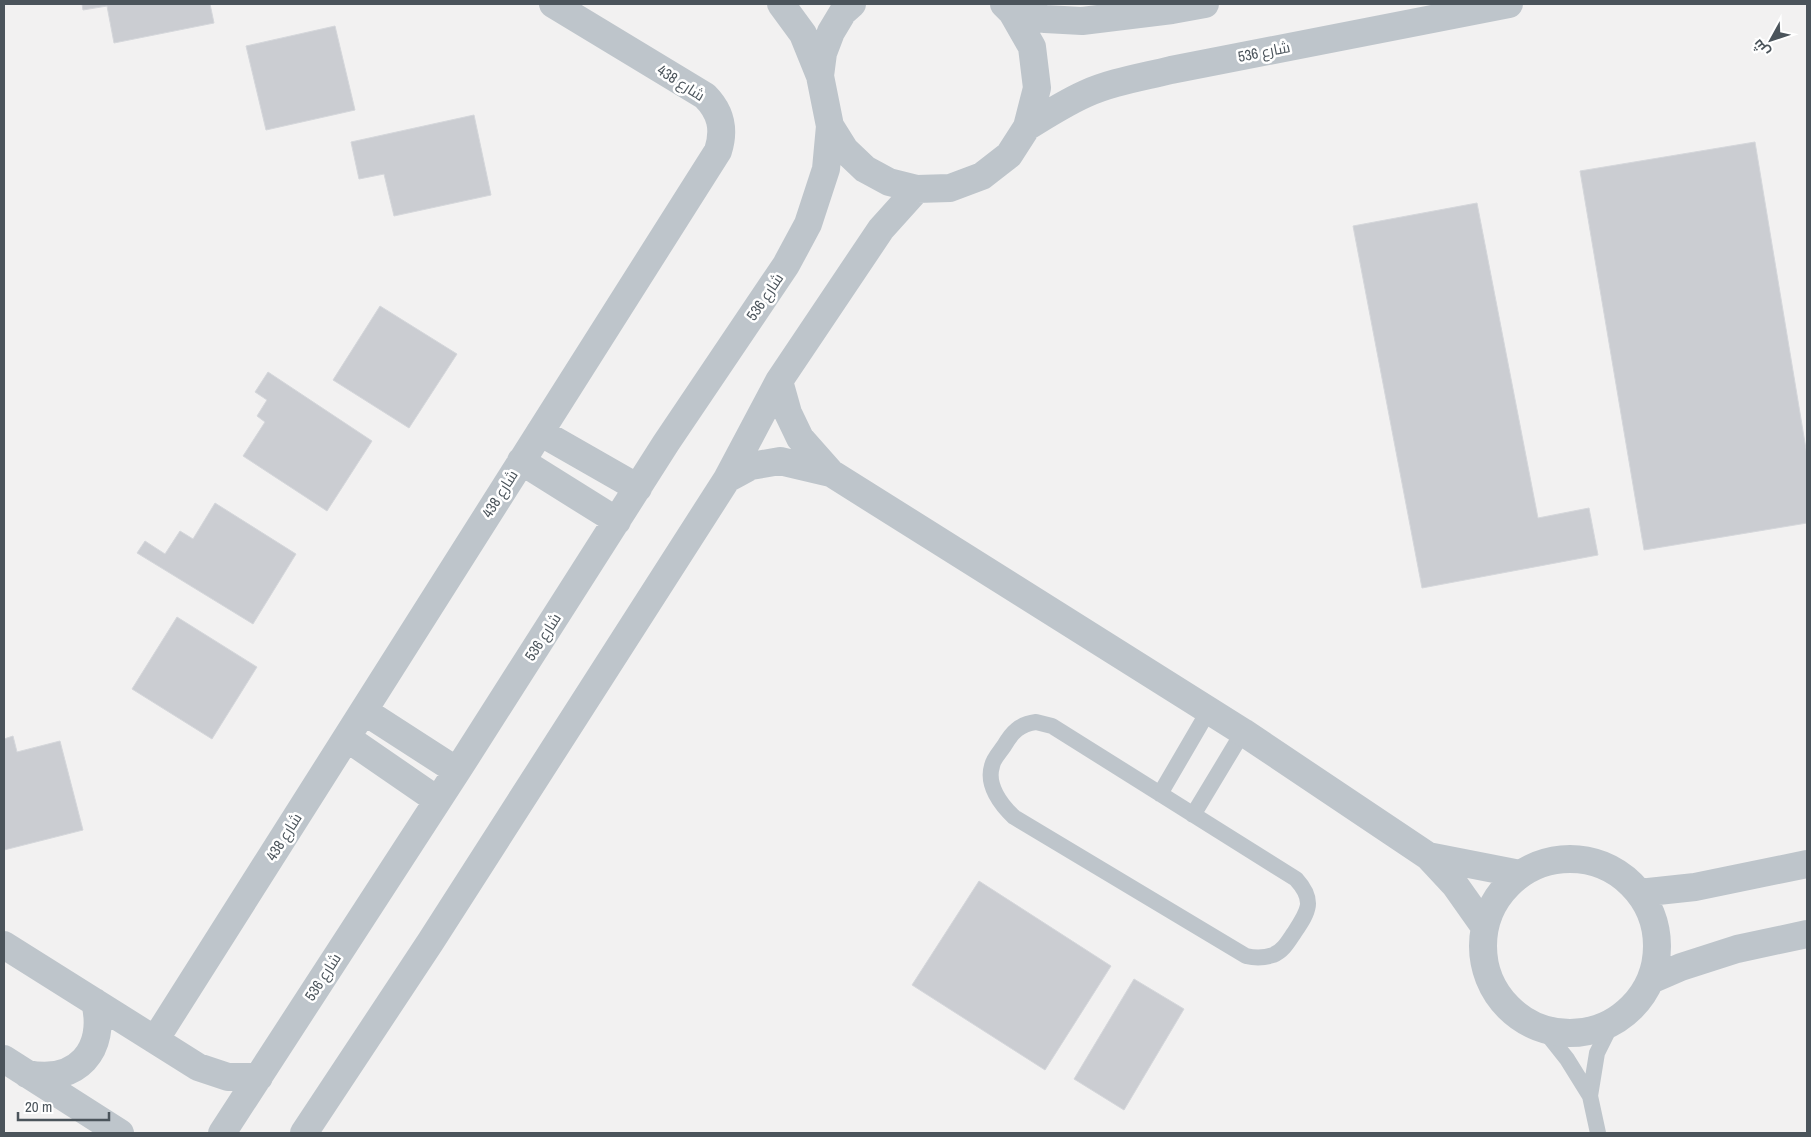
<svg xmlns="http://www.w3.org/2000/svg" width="1811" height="1137" font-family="'Archivo Narrow',Cairo,sans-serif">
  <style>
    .building { fill: #cbcdd2; stroke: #d5d7db }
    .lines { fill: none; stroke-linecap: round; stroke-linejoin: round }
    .lane { stroke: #bec5cb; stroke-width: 16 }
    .street { stroke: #bec5cb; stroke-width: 28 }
    .labels { text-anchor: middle; stroke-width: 5; stroke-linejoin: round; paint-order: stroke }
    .street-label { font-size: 15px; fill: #4b545b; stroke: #fff }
  </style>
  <rect width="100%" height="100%" fill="#f2f1f1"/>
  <!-- building -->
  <path class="building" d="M82,4H210L214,23L114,43L107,6L83,10Z
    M335,26L355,110L266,130L246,46Z
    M474,115L491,195L394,216L384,174L359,179L351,142Z
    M1755,142L1807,455V523L1644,550L1580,171Z
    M1477,203L1538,518L1589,508L1598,555L1422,588L1353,226Z
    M380,306L457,354L409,428L333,380Z
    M268,372L372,441L327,511L243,456L265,422L257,416L267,400L255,392Z
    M215,503L296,554L253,624L137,553L145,541L165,554L180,531L193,539Z
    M177,617L257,667L212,739L132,689Z
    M13,736L17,752L60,741L83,830L4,850V739Z
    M979,881L1111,966L1045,1070L912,985Z
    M1134,979L1184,1009L1124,1110L1074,1079Z"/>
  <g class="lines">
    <!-- lane -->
    <path class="lane" d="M1036,722L1052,726L1296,879C1316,901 1308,912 1294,933C1288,942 1283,951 1273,955C1264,958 1255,958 1246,956L1014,817C1001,805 986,785 992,766C993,759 1000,752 1004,746C1012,732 1020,724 1036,722Z
      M1160,794L1209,710
      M1193,815L1243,732
      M1544,1030L1567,1059L1590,1096L1598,1133
      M1590,1096L1597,1053L1612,1023"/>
    <!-- street -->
    <path class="street" d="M781,4L803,34L820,76
      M852,4L843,12L831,32L823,53L820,76L830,126L845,150L865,169L889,182L917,189L950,188L982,176L1009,155L1027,127L1037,88L1032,47L1012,12L1004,4
      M1012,12L1045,19L1082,21L1172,10L1205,4
      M1027,127C1046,115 1065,103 1085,94C1111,82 1143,77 1171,70L1509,4
      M779,381L788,413L800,438L831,473L1243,732L1428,856L1455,885L1484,926
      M540,432L638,488
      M521,461L617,521
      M727,479L751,466L780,461L831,473
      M364,711L457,771
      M347,738L437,800
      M1428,856L1520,874
      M1483 946a87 87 0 1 1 174 0a87 87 0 1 1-174 0Z
      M1639,893L1695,887L1807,864
      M4,945L198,1067L228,1077H259
      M1651,980L1681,967L1737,949L1807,934
      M155,1040L718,151C725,129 721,112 705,96L553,4
      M4,1059L120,1133
      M27,1074C77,1084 107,1050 95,1002
      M222,1133L457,771L666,443L786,265L808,224L826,169L830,126
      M304,1133L431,941L727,479L779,381L881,229L917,189"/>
  </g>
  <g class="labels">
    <!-- street labels -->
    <g class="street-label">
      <text transform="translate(1264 52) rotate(-11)" y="5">شارع 536</text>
      <text transform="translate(681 83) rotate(33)" y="5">شارع 438</text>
      <text transform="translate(765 297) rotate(-56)" y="5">شارع 536</text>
      <text transform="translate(500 494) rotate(-58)" y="5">شارع 438</text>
      <text transform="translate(543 637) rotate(-57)" y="5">شارع 536</text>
      <text transform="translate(284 837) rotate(-58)" y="5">شارع 438</text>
      <text transform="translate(323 977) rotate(-57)" y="5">شارع 536</text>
    </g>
  </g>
  <!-- border -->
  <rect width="1811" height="1137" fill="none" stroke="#4b545b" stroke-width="10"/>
  <!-- north arrow -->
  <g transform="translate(1771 40) rotate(230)" stroke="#ffffff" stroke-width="4" paint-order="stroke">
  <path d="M0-4L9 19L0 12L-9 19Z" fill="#4b545b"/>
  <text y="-8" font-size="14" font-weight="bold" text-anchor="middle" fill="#4b545b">ش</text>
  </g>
  <!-- scale -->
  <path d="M18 1112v8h91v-8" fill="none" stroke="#4b545b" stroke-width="2.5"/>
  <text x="25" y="1112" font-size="15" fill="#4b545b" stroke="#ffffff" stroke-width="4" paint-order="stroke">20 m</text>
</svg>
